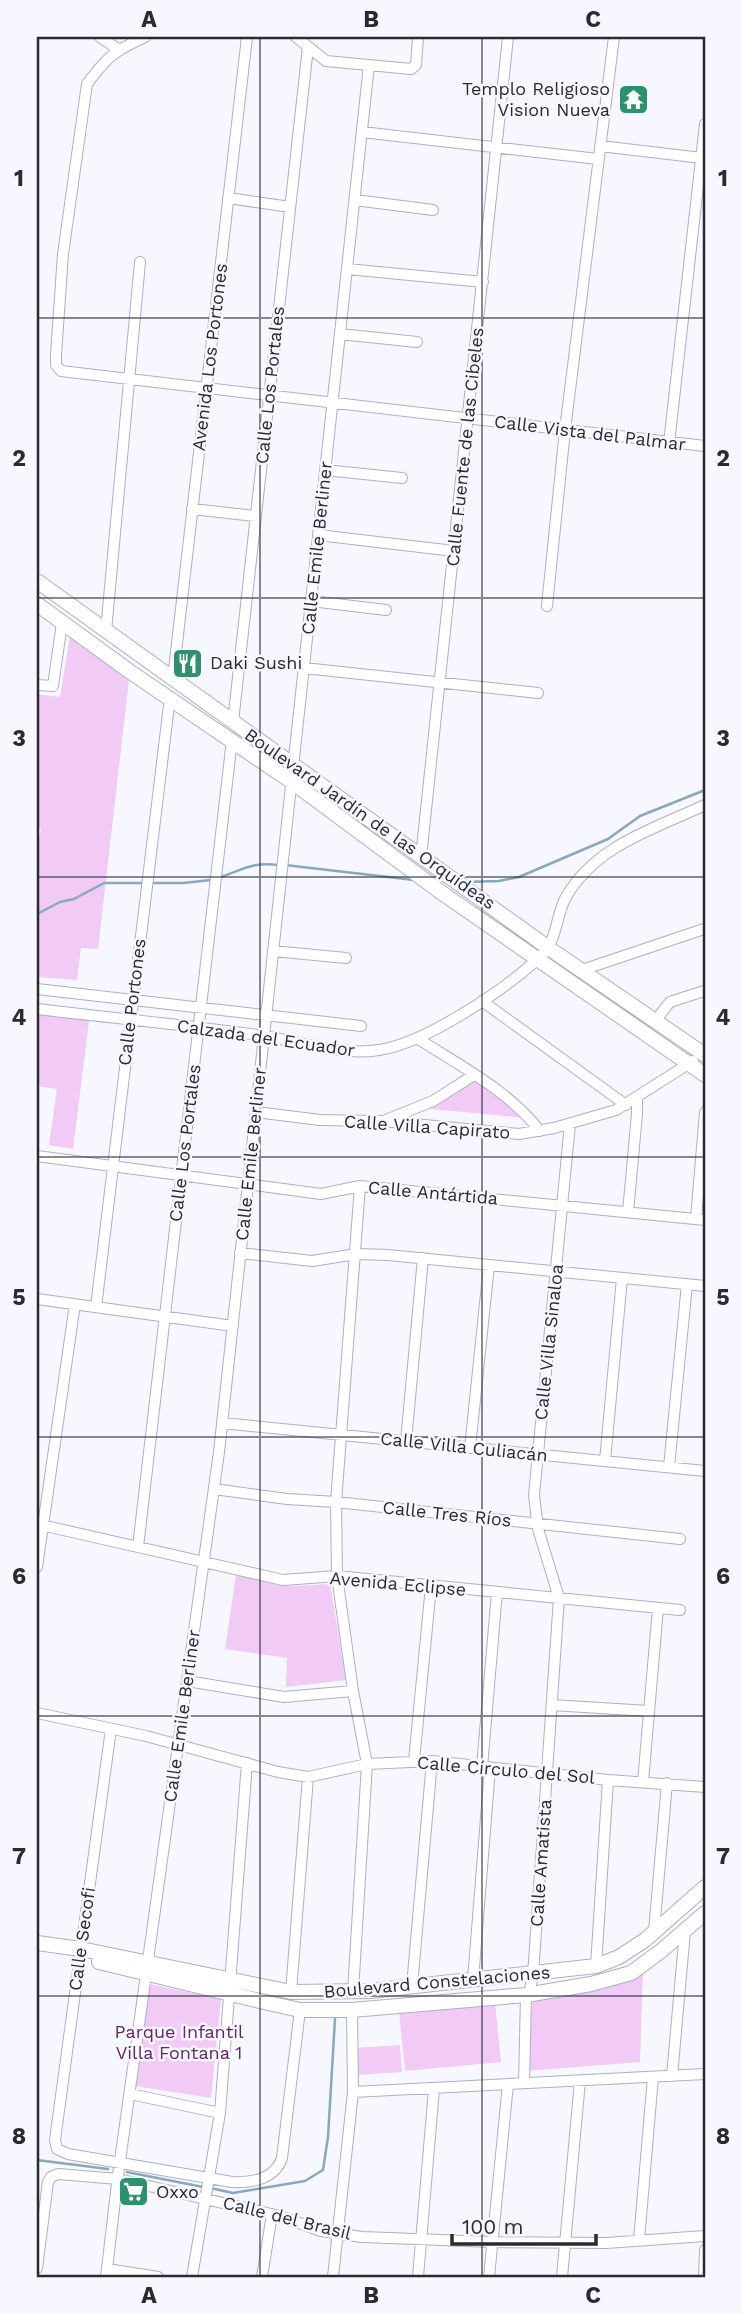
<svg xmlns="http://www.w3.org/2000/svg" width="742" height="2314" font-family="'Work Sans',sans-serif">
  <style>
    .green { fill: #f1cbf6 }
    .lines { fill: none; stroke-linecap: round; stroke-linejoin: round }
    .stream { stroke: #88a8bb; stroke-width: 2.5 }
    .street-casing { stroke: #acb0c2; stroke-width: 12 }
    .secondary-casing { stroke: #acb0c2; stroke-width: 16 }
    .street { stroke: #fff; stroke-width: 10 }
    .secondary { stroke: #fff; stroke-width: 14 }
    .grid { fill: none; stroke: #2a2b32; stroke-width: 2; stroke-opacity: 0.55 }
    .labels { text-anchor: middle; stroke-width: 5; stroke-linejoin: round; paint-order: stroke }
    .poi-label { font-size: 18px; fill: #2a2b32; stroke: #f6f7ff; text-anchor: start }
    .street-label { font-size: 18px; fill: #2a2b32; stroke: #f6f7ff }
    .park-label { font-size: 18px; fill: #602669; stroke: #f6f7ff }
    .neatline { fill: none; stroke: #2a2b32; stroke-width: 2.5 }
    .grid-label { font-size: 23px; text-anchor: middle; font-weight: bold; fill: #2a2b32 }
  </style>
  <rect width="100%" height="100%" fill="#f6f7ff"/>
  <!-- green -->
  <path class="green" d="M70,635L129,680L98,949L81,948L77,980L37,977V852L41,828L37,827V694L60,697Z
    M37,1012L89,1021L73,1149L49,1145L57,1089L37,1086Z
    M479,1071L527,1118L411,1107Z
    M236,1575L292,1586L330,1584L346,1680L286,1687L287,1658L225,1649Z
    M643,1970L640,2062L526,2071L533,1993Z
    M149,1984L221,1999L211,2098L135,2086Z
    M495,2002L501,2062L405,2071L399,2012Z
    M400,2045L402,2072L357,2075L355,2048Z"/>
  <g class="lines">
    <!-- stream -->
    <path class="stream" d="M285,865L414,880
      M221,877C244,869 252,862 278,865
      M466,882L499,881L519,877L608,839L640,816L705,790
      M152,883H183L211,880
      M37,914L60,902L74,899L104,883H145
      M37,2160L108,2169
      M127,2172L203,2187
      M210,2188L233,2193L305,2181L323,2170L328,2137L335,2019"/>
    <defs>
      <path id="street" d="M100,37L118,49
        M145,37C114,51 107,57 87,84L63,254L56,355V365L61,371L705,446
        M296,37L326,61L411,69L416,65L418,37
        M362,132L598,159
        M600,146L702,158
        M228,198L290,207
        M355,200L433,210
        M347,269L483,282
        M340,334L417,342
        M669,443L705,124
        M325,470L402,478
        M192,509L255,516
        M318,535L454,551
        M311,601L386,610
        M547,606L565,430L614,37
        M106,631L140,262
        M304,668L538,693
        M173,678L247,37
        M37,685L53,686L62,623
        M233,722L308,47
        M421,857L508,37
        M273,951L346,958
        M582,970L704,929
        M37,989L361,1026
        M482,1001L626,1105
        M37,1009C112,1018 188,1025 264,1036C302,1042 341,1056 379,1050C426,1043 504,990 539,958C558,942 555,917 566,897C596,845 654,829 705,805
        M655,1021L670,1002L704,991
        M417,1038C460,1066 508,1090 540,1131
        M256,1112L320,1120L382,1121L519,1134L554,1128L616,1110L693,1061
        M386,1120L433,1101L474,1075
        M37,1156L321,1194L360,1186L705,1220
        M628,1212L637,1114V1098
        M696,1219L705,1112
        M240,1253L312,1261L356,1254L388,1255L705,1286
        M37,1299L233,1326
        M96,1307L170,697
        M222,1423L705,1471
        M406,1441L423,1258
        M470,1448L489,1265
        M605,1461L622,1278
        M669,1467L687,1284
        M214,1489L287,1499L336,1502L680,1539
        M37,1524L283,1580L337,1576L680,1610
        M138,1547L232,740
        M37,1567L75,1304
        M187,1681L284,1697L353,1691
        M552,1705L648,1711
        M37,1713L146,1736L278,1772L308,1777L367,1764L432,1761L608,1780L705,1787
        M111,1729L55,2140L57,2149L68,2154L232,2182C252,2183 275,2179 282,2158L300,2010
        M414,1761L431,1586
        M482,1767L497,1592
        M643,1782L658,1608
        M654,1931L667,1783
        M596,1966L608,1780
        M473,1980L490,1768
        M412,1986L432,1761
        M291,1992L308,1777
        M353,1992L367,1764L353,1691L337,1576L336,1502L360,1186
        M672,2076L685,1931
        M524,2083L526,1995L530,1989L533,1975L559,1598L538,1529L534,1495L570,1124
        M353,2092L705,2074
        M130,2094L220,2113
        M639,2240L653,2077
        M37,2268L48,2182L51,2177L58,2174L118,2179L280,2216L321,2231L362,2237L493,2242L606,2243L705,2236
        M107,2269L158,2277
        M106,2277L118,2175L219,1452L369,65
        M192,2277L220,2113L247,1763
        M262,2277L272,2214
        M333,2277L353,2092L352,2010
        M418,2277L434,2089
        M489,2277L508,2084
        M562,2277L580,2081
        M704,2277L705,2250"/>
      <path id="secondary" d="M37,581L550,949L705,1055
        M37,604L129,671L292,782L442,893L705,1075
        M37,1943L81,1949L291,1992L370,1991L596,1966L619,1957L645,1940L705,1887
        M99,1962L277,2005L300,2010H352L526,1995L591,1984L631,1973L661,1951L705,1913"/>
    </defs>
    <!-- street casing -->
    <use href="#street" class="street-casing"/>
    <!-- secondary casing -->
    <use href="#secondary" class="secondary-casing"/>
    <!-- street -->
    <use href="#street" class="street"/>
    <!-- secondary -->
    <use href="#secondary" class="secondary"/>
  </g>
  <!-- grid -->
  <path class="grid" d="M260,37V2277M482,37V2277M37,318H705M37,598H705M37,877H705M37,1157H705M37,1437H705M37,1716H705M37,1996H705"/>
  <!-- icons -->
  <defs>
    <symbol id="temple-square" viewBox="-11 -11 22 22"><rect x="-9" y="-9" width="18" height="18" rx="4" fill="#2d916c" stroke="#f6f7ff"/><path d="M0-6L5-2H3V0L6.5 2.5H4V6H1.5V3h-3V6H-4V2.5H-6.5L-3 0V-2H-5Z" fill="#fff"/></symbol>
    <symbol id="restaurant-square" viewBox="-11 -11 22 22"><rect x="-9" y="-9" width="18" height="18" rx="4" fill="#2d916c" stroke="#f6f7ff"/><path d="M-5-6h1v4h1v-4h1v4h1v-4h1v5L-1.5 .5V6h-2V.5L-5-1ZM5-6V6H3V1.5H1.5Q1.5-4 5-6Z" fill="#fff"/></symbol>
    <symbol id="supermarket-square" viewBox="-11 -11 22 22"><rect x="-9" y="-9" width="18" height="18" rx="4" fill="#2d916c" stroke="#f6f7ff"/><path d="M-6-5.5h2.5l.6 2H6L4.5 2H-2.5L-4.4-4H-6ZM-1.5 3.2a1.3 1.3 0 1 0 .1 0ZM3 3.2a1.3 1.3 0 1 0 .1 0Z" fill="#fff"/></symbol>
  </defs>
  <g fill-rule="evenodd">
    <use href="#temple-square" x="616" y="82" width="35" height="35"/>
    <use href="#restaurant-square" x="170" y="646" width="35" height="35"/>
    <use href="#supermarket-square" x="116" y="2174" width="35" height="35"/>
  </g>
  <g class="labels">
    <!-- poi labels -->
    <g class="poi-label">
      <text x="610" y="95" text-anchor="end">Templo Religioso<tspan x="610" dy="21">Vision Nueva</tspan></text>
      <text x="210" y="669">Daki Sushi</text>
      <text x="156" y="2198">Oxxo</text>
    </g>
    <!-- street labels -->
    <g class="street-label">
      <text transform="translate(210 357) rotate(-83)" y="6">Avenida Los Portones</text>
      <text transform="translate(270 385) rotate(-84)" y="6">Calle Los Portales</text>
      <text transform="translate(590 433) rotate(7)" y="6">Calle Vista del Palmar</text>
      <text transform="translate(465 447) rotate(-84)" y="6">Calle Fuente de las Cibeles</text>
      <text transform="translate(317 548) rotate(-84)" y="6">Calle Emile Berliner</text>
      <text transform="translate(370 819) rotate(35)" y="6">Boulevard Jardín de las Orquídeas</text>
      <text transform="translate(132 1002) rotate(-83)" y="6">Calle Portones</text>
      <text transform="translate(266 1038) rotate(8)" y="6">Calzada del Ecuador</text>
      <text transform="translate(427 1127) rotate(4)" y="6">Calle Villa Capirato</text>
      <text transform="translate(185 1143) rotate(-83)" y="6">Calle Los Portales</text>
      <text transform="translate(251 1154) rotate(-84)" y="6">Calle Emile Berliner</text>
      <text transform="translate(433 1193) rotate(5)" y="6">Calle Antártida</text>
      <text transform="translate(549 1342) rotate(-84)" y="6">Calle Villa Sinaloa</text>
      <text transform="translate(464 1447) rotate(6)" y="6">Calle Villa Culiacán</text>
      <text transform="translate(447 1514) rotate(6)" y="6">Calle Tres Ríos</text>
      <text transform="translate(398 1584) rotate(5)" y="6">Avenida Eclipse</text>
      <text transform="translate(182 1716) rotate(-82)" y="6">Calle Emile Berliner</text>
      <text transform="translate(506 1770) rotate(5)" y="6">Calle Círculo del Sol</text>
      <text transform="translate(541 1863) rotate(-86)" y="6">Calle Amatista</text>
      <text transform="translate(82 1939) rotate(-82)" y="6">Calle Secofi</text>
      <text transform="translate(437 1982) rotate(-5)" y="6">Boulevard Constelaciones</text>
      <text transform="translate(287 2218) rotate(14)" y="6">Calle del Brasil</text>
    </g>
    <!-- park labels -->
    <g class="park-label">
      <text x="179" y="2038">Parque Infantil<tspan x="179" dy="21">Villa Fontana 1</tspan></text>
    </g>
  </g>
  <!-- border -->
  <rect width="742" height="2314" fill="none" stroke="#f6f7ff" stroke-width="77"/>
  <!-- scale -->
  <path d="M452 2234v10h144v-10" fill="none" stroke="#2a2b32" stroke-width="3.5"/>
  <text x="462" y="2234" font-size="21" fill="#2a2b32" stroke="#f6f7ff" stroke-width="5" paint-order="stroke">100 m</text>
  <rect x="38" y="38" width="666" height="2238" class="neatline"/>
  <g class="grid-label">
    <text x="149" y="27">A</text>
    <text x="371" y="27">B</text>
    <text x="593" y="27">C</text>
    <text x="19" y="186">1</text>
    <text x="723" y="186">1</text>
    <text x="19" y="466">2</text>
    <text x="723" y="466">2</text>
    <text x="19" y="746">3</text>
    <text x="723" y="746">3</text>
    <text x="19" y="1025">4</text>
    <text x="723" y="1025">4</text>
    <text x="19" y="1305">5</text>
    <text x="723" y="1305">5</text>
    <text x="19" y="1584">6</text>
    <text x="723" y="1584">6</text>
    <text x="19" y="1864">7</text>
    <text x="723" y="1864">7</text>
    <text x="19" y="2144">8</text>
    <text x="723" y="2144">8</text>
    <text x="149" y="2303">A</text>
    <text x="371" y="2303">B</text>
    <text x="593" y="2303">C</text>
  </g>
</svg>
